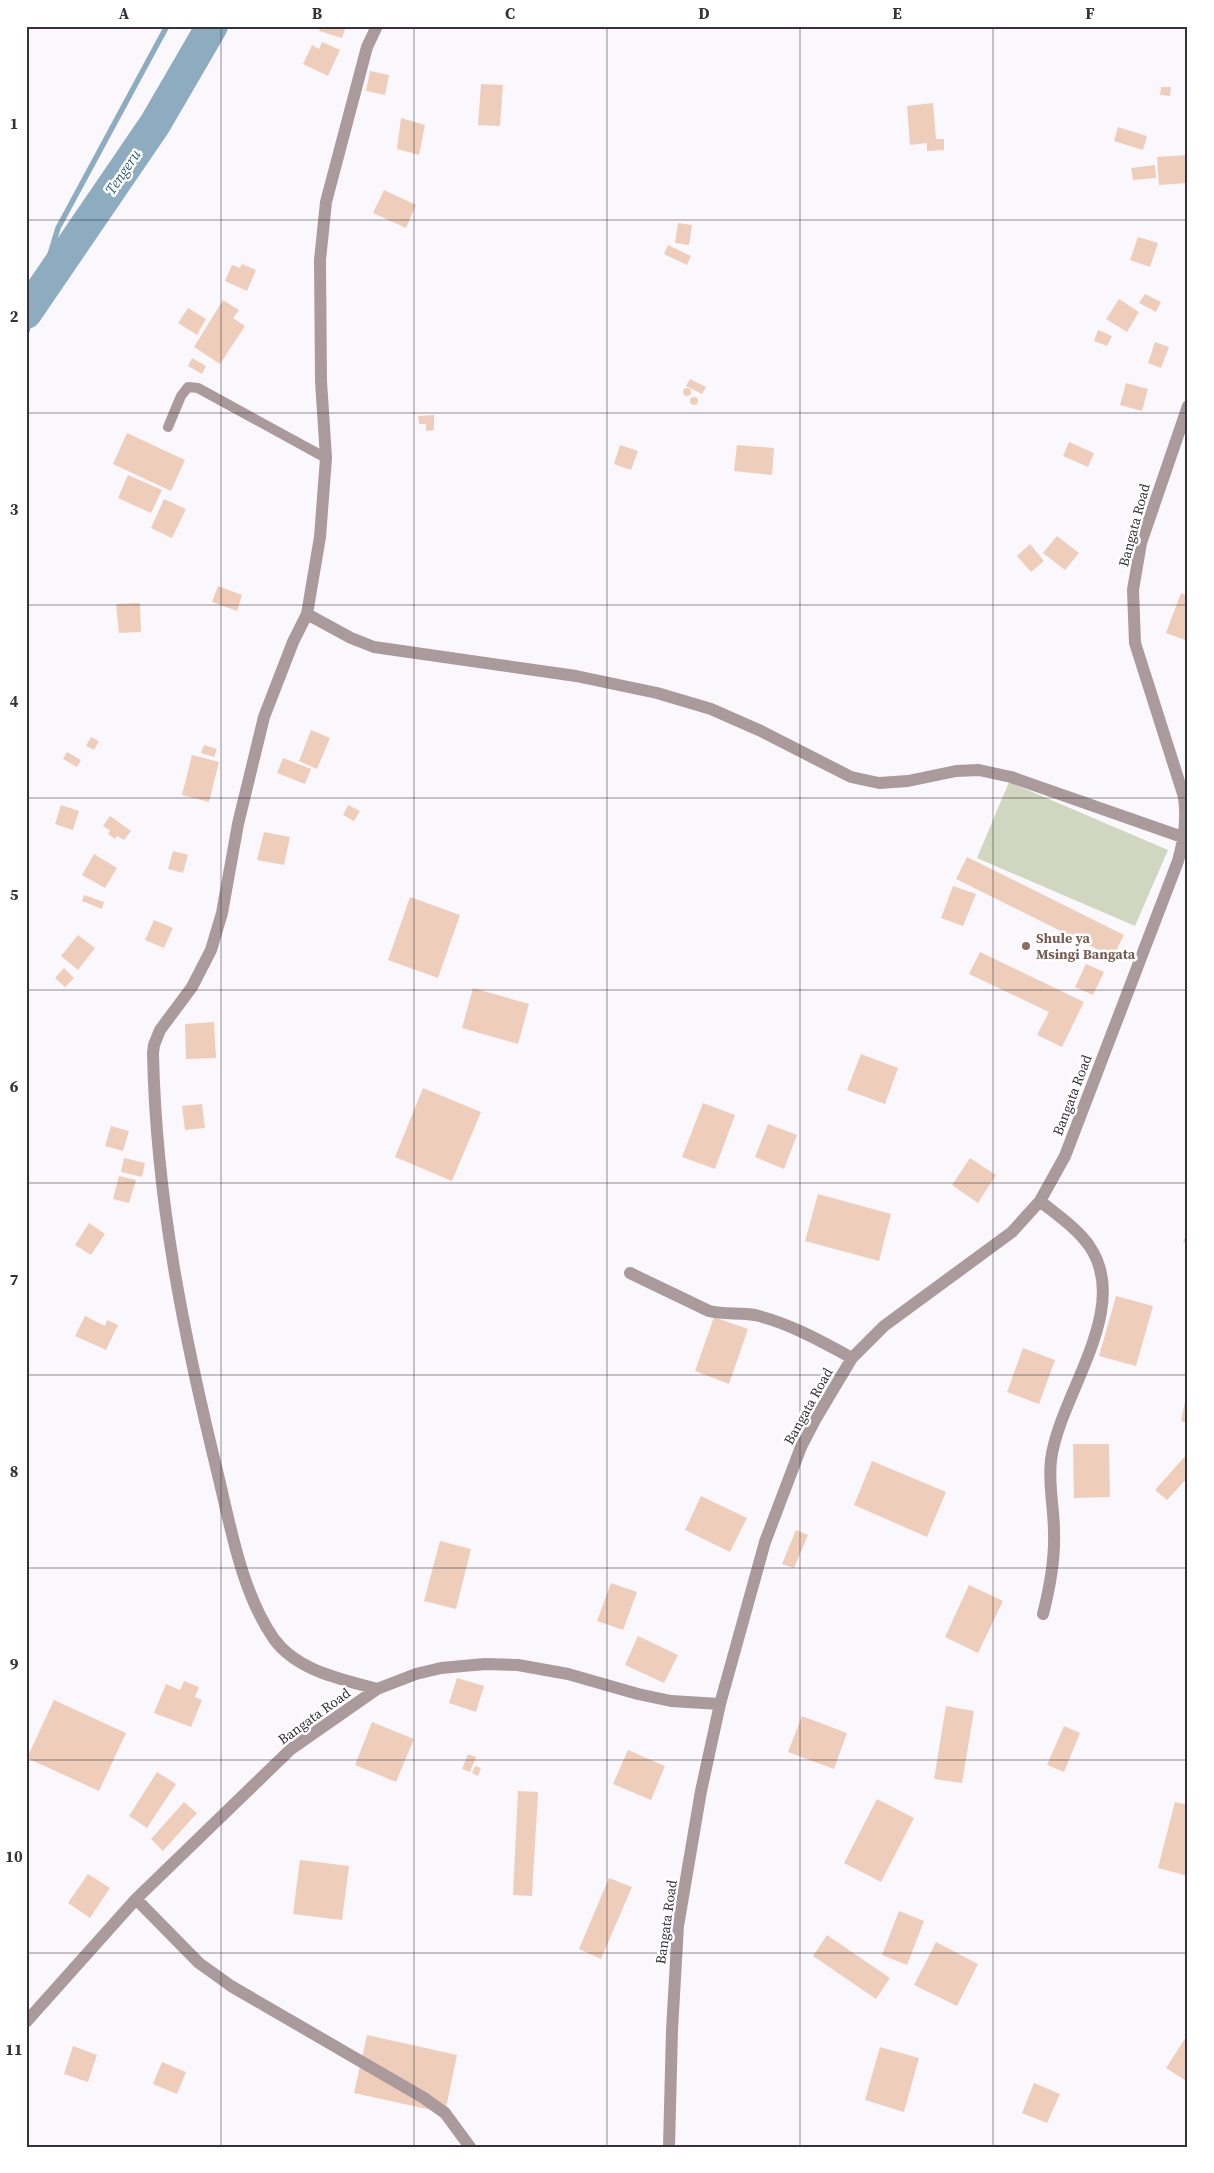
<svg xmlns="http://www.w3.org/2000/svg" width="1214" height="2173" font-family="'Source Serif 4',serif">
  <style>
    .green { fill: #d0d6bf }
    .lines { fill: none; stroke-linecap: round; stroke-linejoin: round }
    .stream { stroke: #8dacc0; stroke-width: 5.5 }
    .river { stroke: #8dacc0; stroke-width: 32 }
    .building { fill: #eecebb }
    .service { stroke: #ab9a9c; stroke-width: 10 }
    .minor { stroke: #ab9a9c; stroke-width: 12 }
    .grid { fill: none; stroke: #37313a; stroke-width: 1; stroke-opacity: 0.55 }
    .education-dot { fill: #8d6e63; stroke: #fff; stroke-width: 2 }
    .labels { text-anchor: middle; stroke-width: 5; stroke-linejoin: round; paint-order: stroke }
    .street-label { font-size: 14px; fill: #37313a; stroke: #fff }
    .education-label { font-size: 14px; font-weight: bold; fill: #785e54; stroke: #fff; text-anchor: start }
    .water-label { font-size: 15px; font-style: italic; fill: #295e7c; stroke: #fff }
    .neatline { fill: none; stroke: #37313a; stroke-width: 2 }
    .grid-label { font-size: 16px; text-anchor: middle; font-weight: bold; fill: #37313a }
  </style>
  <rect width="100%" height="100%" fill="#fbf8fd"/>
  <!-- green -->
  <path class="green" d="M1009,782L1168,850L1135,926L977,858Z"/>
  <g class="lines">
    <!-- stream -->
    <path class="stream" d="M26,334L58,228L167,26"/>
    <!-- river -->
    <path class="river" d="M26,313L155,124L212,26"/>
  </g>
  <!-- building -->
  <path class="building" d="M321,26H346L342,38L319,31Z
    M322,42L340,50L328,76L303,64L312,45L319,49Z
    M370,71L389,75L385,95L366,91Z
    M481,84L503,85L500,126L478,125Z
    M1161,87H1171L1170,96L1160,95Z
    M933,103L936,139H944V150L927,151V143L910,145L907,106Z
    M401,118L425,125L419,155L397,149Z
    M1118,127L1147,136L1143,150L1114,141Z
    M1188,155V183L1159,185L1157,157Z
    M1155,165L1156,178L1133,180L1131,168Z
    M384,190L416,205L406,228L373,213Z
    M678,223L692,225L689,245L675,243Z
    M1138,237L1158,243L1150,267L1130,260Z
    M668,245L691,256L687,265L664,254Z
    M242,264L256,270L247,291L225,281L232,265L240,268Z
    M1145,294L1161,302L1156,312L1139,303Z
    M1119,299L1139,312L1127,332L1106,319Z
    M223,300L239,310L233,318L245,326L220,364L194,347Z
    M188,308L206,319L197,335L178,323Z
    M1098,330L1112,336L1107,346L1094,341Z
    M1155,342L1169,347L1161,368L1148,363Z
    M192,358L206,366L202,374L188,366Z
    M690,379L706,387L702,394L686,386Z
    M1126,383L1148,389L1142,411L1120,405Z
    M683 392a4 4 0 1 1 8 0a4 4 0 1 1-8 0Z
    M690 401a4 4 0 1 1 8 0a4 4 0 1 1-8 0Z
    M434,415V430L426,431V424H419L418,416Z
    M127,433L185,460L171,491L113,464Z
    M1069,442L1094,453L1088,467L1063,456Z
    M620,445L638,451L631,470L614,464Z
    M737,445L774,448L772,475L734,471Z
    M128,475L162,490L151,513L118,498Z
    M164,499L186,509L172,538L151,528Z
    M1057,536L1079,553L1065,570L1043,553Z
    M1030,544L1044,561L1031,572L1017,556Z
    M218,586L242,595L237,611L212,602Z
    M1181,593L1188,596V641L1166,633Z
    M140,603L141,632L119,633L116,604Z
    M311,730L330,738L317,769L299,761Z
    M91,737L99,741L94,750L86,746Z
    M204,745L217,749L214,757L201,753Z
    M67,752L81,760L77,767L63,759Z
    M192,755L219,762L209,802L182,795Z
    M283,758L311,769L305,784L277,773Z
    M61,805L79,811L73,830L55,824Z
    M348,805L360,811L354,821L343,815Z
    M110,816L131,831L124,840L117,836L115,839L108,834L110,831L103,826Z
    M264,832L290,837L284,865L257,860Z
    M173,851L188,855L183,873L168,869Z
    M94,854L117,868L105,888L82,875Z
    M967,857L1124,935L1113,957L956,879Z
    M953,886L976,894L963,926L941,918Z
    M84,895L104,902L102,909L82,901Z
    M410,897L460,915L438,978L388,960Z
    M154,920L173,928L164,948L145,940Z
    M78,935L95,948L78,970L61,956Z
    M980,952L1084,1002L1062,1047L1037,1035L1049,1012L969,974Z
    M1086,964L1104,972L1093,995L1075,987Z
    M64,968L74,978L65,987L55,978Z
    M473,988L529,1004L518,1044L462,1028Z
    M214,1022L216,1058L186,1059L185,1024Z
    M861,1054L898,1068L885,1104L847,1090Z
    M423,1088L481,1112L452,1181L395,1157Z
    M703,1103L735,1115L715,1169L682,1157Z
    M202,1104L205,1128L185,1130L182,1106Z
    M768,1124L797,1135L784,1169L755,1157Z
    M111,1126L129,1131L123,1151L105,1146Z
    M124,1158L145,1163L142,1177L121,1172Z
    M970,1158L996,1175L978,1203L952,1185Z
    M119,1176L136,1180L129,1203L113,1199Z
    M818,1194L891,1214L879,1261L805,1241Z
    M89,1223L105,1234L91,1255L75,1245Z
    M1188,1230V1244L1183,1242Z
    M1116,1296L1153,1306L1136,1366L1099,1356Z
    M85,1316L105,1326L107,1320L118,1325L106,1350L75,1336Z
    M714,1317L748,1329L729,1384L695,1371Z
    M1023,1348L1055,1360L1039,1404L1007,1392Z
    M1187,1392H1188V1423L1181,1421Z
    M1073,1444H1109L1110,1497L1074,1498Z
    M1188,1453V1477L1167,1500L1155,1490Z
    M872,1461L946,1492L927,1537L854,1505Z
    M701,1496L747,1518L730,1552L685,1530Z
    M796,1530L808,1535L794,1568L782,1564Z
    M440,1541L471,1549L456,1609L424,1601Z
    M611,1583L637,1592L623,1630L597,1621Z
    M969,1585L1003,1601L978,1653L945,1637Z
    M638,1636L678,1655L664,1683L625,1665Z
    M457,1678L484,1686L476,1712L449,1703Z
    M184,1681L199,1687L195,1697L202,1700L191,1727L154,1713L166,1684L180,1690Z
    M54,1700L126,1733L99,1791L27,1758Z
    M946,1706L974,1711L962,1783L934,1779Z
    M802,1716L847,1733L834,1769L788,1752Z
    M372,1722L414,1739L396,1782L355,1765Z
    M1064,1726L1080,1733L1064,1772L1047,1765Z
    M628,1750L665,1766L651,1800L613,1784Z
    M468,1754L476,1757L470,1772L462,1769Z
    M475,1766L481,1768L478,1776L472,1773Z
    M157,1772L176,1784L147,1828L129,1816Z
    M518,1791L538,1792L532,1896L513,1895Z
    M877,1799L914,1818L881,1882L844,1863Z
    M184,1802L197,1813L163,1851L151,1839Z
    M1175,1802L1188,1805V1876L1158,1868Z
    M300,1860L349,1866L342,1920L293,1914Z
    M88,1874L110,1888L90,1918L68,1903Z
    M609,1878L632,1887L601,1959L579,1949Z
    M899,1911L924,1921L907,1965L882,1955Z
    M827,1935L890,1978L876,1999L813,1956Z
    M936,1942L978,1964L957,2006L914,1985Z
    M1188,2034V2082L1166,2068Z
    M367,2035L457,2055L445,2113L354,2093Z
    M73,2046L97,2055L88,2082L64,2074Z
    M880,2047L919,2058L904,2112L865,2100Z
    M162,2062L186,2072L177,2094L153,2084Z
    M1034,2083L1060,2094L1047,2123L1022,2113Z"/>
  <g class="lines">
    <!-- service -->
    <path class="service" d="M168,427L181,396L188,387L198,388L326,458"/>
    <!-- minor -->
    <path class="minor" d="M377,26L367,47L326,202L320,260L321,381L326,458L320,537L307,614L293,642L264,717L238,824L222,913L211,950L192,987L160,1030L154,1045L153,1053C156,1200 184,1337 219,1479C231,1530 243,1595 274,1639C297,1671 342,1679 377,1689
      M307,614L351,638L374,647L576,676L657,693L711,709L761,731L851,777L879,783L908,781L956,771L979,770L1011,777L1188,839
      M1040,1201C1057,1215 1078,1229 1090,1247C1132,1310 1059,1395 1051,1460C1048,1484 1054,1508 1054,1532C1055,1560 1050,1587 1043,1614
      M630,1273L709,1311C724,1315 740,1312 755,1315C791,1324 821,1341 852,1358
      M136,1899L199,1963L231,1986L424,2098L445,2113L470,2147
      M26,2022L136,1899L291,1749L377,1689L416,1674L441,1668L485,1664L518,1665L568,1674L638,1694L671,1701L720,1704
      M669,2147L672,2030L678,1926L701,1791L720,1704L765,1542L801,1447L815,1420L852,1358L884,1326L1012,1232L1040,1201L1065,1156L1178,861C1184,839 1187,820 1184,797L1135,643L1133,590L1141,543L1188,406"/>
  </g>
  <!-- grid -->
  <path class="grid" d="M221,26V2147M414,26V2147M607,26V2147M800,26V2147M993,26V2147M26,220H1188M26,413H1188M26,605H1188M26,798H1188M26,990H1188M26,1183H1188M26,1375H1188M26,1568H1188M26,1760H1188M26,1953H1188"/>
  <!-- markers -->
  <circle class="education-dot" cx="1026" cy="946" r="5"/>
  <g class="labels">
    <!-- street labels -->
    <g class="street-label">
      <text transform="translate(1134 525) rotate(-75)" y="5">Bangata Road</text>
      <text transform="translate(1072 1095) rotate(-69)" y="5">Bangata Road</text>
      <text transform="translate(808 1406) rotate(-61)" y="5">Bangata Road</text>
      <text transform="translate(314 1716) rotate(-36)" y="5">Bangata Road</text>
      <text transform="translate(666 1922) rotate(-82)" y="5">Bangata Road</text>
    </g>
    <!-- education labels -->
    <g class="education-label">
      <text x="1036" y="943">Shule ya<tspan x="1036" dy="16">Msingi Bangata</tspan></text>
    </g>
    <!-- water labels -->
    <g class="water-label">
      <text transform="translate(123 172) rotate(-56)" y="5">Tengeru</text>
    </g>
  </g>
  <!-- border -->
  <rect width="1214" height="2173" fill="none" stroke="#ffffff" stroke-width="55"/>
  <rect x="28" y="28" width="1158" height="2118" class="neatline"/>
  <g class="grid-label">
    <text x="124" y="19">A</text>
    <text x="317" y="19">B</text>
    <text x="510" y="19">C</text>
    <text x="704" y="19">D</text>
    <text x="897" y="19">E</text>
    <text x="1090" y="19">F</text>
    <text x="14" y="129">1</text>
    <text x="14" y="322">2</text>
    <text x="14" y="515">3</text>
    <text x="14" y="707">4</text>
    <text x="14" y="900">5</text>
    <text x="14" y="1092">6</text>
    <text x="14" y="1285">7</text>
    <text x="14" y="1477">8</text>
    <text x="14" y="1670">9</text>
    <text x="14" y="1862">10</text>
    <text x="14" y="2055">11</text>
  </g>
</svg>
